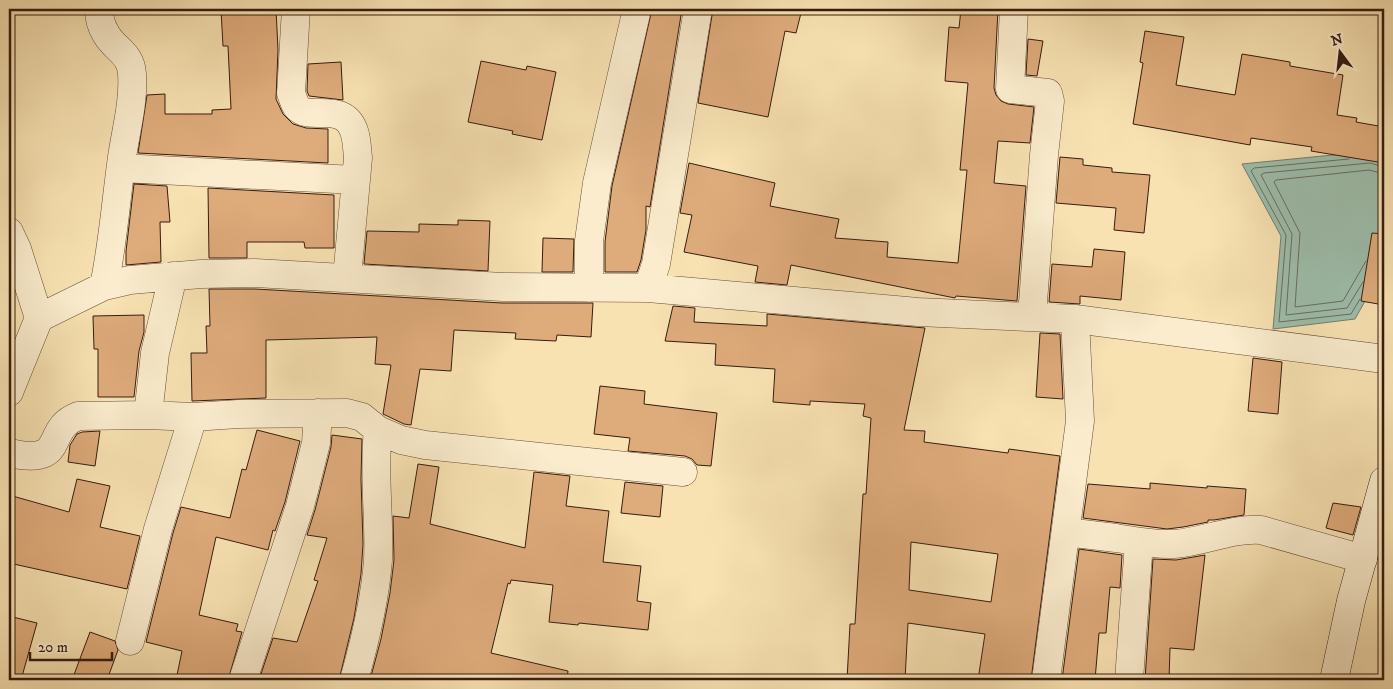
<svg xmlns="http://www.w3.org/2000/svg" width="1393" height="689" font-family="'IM FELL DW Pica',serif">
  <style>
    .water { fill: #9dbeac; stroke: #747d6e }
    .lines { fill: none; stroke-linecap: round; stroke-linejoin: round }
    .shore { stroke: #6a6d5e; stroke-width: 1 }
    .building { fill: #deab7b; stroke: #361c10; fill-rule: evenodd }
    .minor-casing { stroke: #664e38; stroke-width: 29 }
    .secondary-casing { stroke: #361c10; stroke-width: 29 }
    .minor { stroke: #faeccd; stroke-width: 28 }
    .secondary { stroke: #faeccd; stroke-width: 28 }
  </style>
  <rect width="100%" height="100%" fill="#f8e2b2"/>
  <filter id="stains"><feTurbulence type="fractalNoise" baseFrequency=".004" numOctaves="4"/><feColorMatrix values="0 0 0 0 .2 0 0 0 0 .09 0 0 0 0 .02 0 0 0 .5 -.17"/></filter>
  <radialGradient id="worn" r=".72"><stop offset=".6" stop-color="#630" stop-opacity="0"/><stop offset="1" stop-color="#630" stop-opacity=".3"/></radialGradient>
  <!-- water -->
  <path class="water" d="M1373,151L1384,156V267L1355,319L1273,329L1281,236L1242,164Z"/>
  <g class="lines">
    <!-- shore -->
    <path class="shore" d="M1349,159L1254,168L1251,171L1286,235L1279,322L1351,314L1360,299
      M1366,261L1343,301L1295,307L1300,233L1274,182L1276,180L1369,170L1384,174
      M1363,282L1347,308L1286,315L1292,234L1261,175L1264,173L1370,163L1384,167"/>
  </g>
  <!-- building -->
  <path class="building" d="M238,9H276L278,50L276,99L283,114L293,124L306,128L328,129V163L138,153L147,95L165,94V114H212V110L231,109L228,46H223L221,10Z
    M652,9H682L650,207L646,206V230L641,260L637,272H605V242L612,186Z
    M713,9H802L796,33L785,31L768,117L698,103Z
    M961,9H998L994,88L996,95L1001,101L1008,104L1034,107L1030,143L998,141L994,183L1026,186L1017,301L956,296L955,298L791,265L787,285L755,282L758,266L684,252L692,215L680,213L689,163L775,183L770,206L839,219L835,238L888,242L887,257L958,263L967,170H960L968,83L945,81L949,27L959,28Z
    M1145,31L1184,37L1176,85L1235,95L1242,54L1290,62V66L1343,75L1337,115L1357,118L1356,122L1384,127V163L1311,151L1312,147L1251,138L1250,145L1133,124L1143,63L1140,62Z
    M1028,39L1043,41L1037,76L1026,75Z
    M481,61L526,70L527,66L556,72L542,140L512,134L513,131L468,122Z
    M341,62L343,100L309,96L307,91L308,64Z
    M1060,157L1083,159V165L1112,168V172L1150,175L1144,233L1114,230L1116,208L1056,203Z
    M134,184L167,186L170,222H160L161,262L126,265V251Z
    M208,188L334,195V248H305L304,242H247V258H209Z
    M458,220L490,221L488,271L364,264L367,231L419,232V224L458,225Z
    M1372,233L1384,234V305L1361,301Z
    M543,238L574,239L573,272H542Z
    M1094,249L1125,252L1121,300L1080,296V304L1049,302L1052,264L1092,267Z
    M209,289H255L502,303H593L591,337L557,335L556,341L515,339L516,333L454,330L451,371L420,369L411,425L404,424L383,414L391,365L375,364L377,337L266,340V398L192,401L191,353H207L206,326H210Z
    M673,306L695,308L694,322L767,326V314L925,328L904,430L925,431L924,442L1008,453L1009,449L1060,456L1031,680H978L985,634L908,623L905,680H847L850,624H855L863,494H866L871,418L863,416L865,404L810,401V405L773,402L775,369L715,365L716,344L665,341ZM911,542L998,554L991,602L909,590Z
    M144,315V332L139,351L134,397H98V349H94L93,316Z
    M1040,333L1060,334L1063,399L1036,397Z
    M1253,358L1282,362L1278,414L1248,411Z
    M600,386L645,391L644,404L717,413L711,466L697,465L692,459L685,456L628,451L630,438L594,434Z
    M257,430L300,441L285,502L275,531L273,530L268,550L216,537L199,615L238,624L236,631L242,632L228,680H176L182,651L146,642L173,533L181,507L230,518L242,469L246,470Z
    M100,431L95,466L68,462L70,445L77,434L82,432Z
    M332,435L362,439L361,479L363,544L361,574L354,618L339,680H259L273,638L297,642L318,581L314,580L327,538L307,535L315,510L331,447Z
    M418,464L439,467L430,524L525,548L534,472L570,476L566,506L609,511L603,562L641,566L637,601L651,603L648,630L579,623L578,625L549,622L553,585L511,580L510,584L508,583L491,653L568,671L567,680H370L381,639L390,593L394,560L393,516L409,518Z
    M77,479L110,486L100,527L140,536L127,589L9,563V495L69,512Z
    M625,482L663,486L660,517L621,513Z
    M1150,483L1207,488V486L1246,489L1244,515L1214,520H1208V522L1183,527L1167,529L1083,518L1088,484L1150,489Z
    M1333,503L1361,507L1353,535L1326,528Z
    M1079,549L1122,555L1120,588L1110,587L1106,633H1099L1095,680H1062Z
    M1205,555L1194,650L1170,648L1169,680H1145L1153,559L1176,560Z
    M9,616L37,623L21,680H9Z
    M90,632L115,641L118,650L107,680H72Z"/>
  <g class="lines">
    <defs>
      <path id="minor" d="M99,9C99,18 101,26 106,34C115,50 131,53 132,74C134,101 126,130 122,157C116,200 113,243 104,286
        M296,9L291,93C293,98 294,103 297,107C309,122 343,100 354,131C357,139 357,149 358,158L347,278
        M1014,9L1010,89L1048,93L1050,101L1044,155L1032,316
        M121,168L355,180
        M9,232L17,249L39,318L104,286L130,280L201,274L255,273L503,287L648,288L918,312L1075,319L1384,359
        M589,288V241L597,183L637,9
        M648,288L656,264L698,9
        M9,392L39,318
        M148,415L155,353L173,276
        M9,453C70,466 42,430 78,416L148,415L193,417L238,414L347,413L362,417L378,430L401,440L425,445L683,472
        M1066,532C1083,534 1099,536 1116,538C1135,541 1154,545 1174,544C1204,542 1231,528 1261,530L1363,559
        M130,641L158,529L193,417
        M243,680L300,506L316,443L318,413
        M354,680C365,641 375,601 378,560C380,517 373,474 378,430
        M1046,680L1080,421L1075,319
        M1129,680L1139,542"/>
      <path id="secondary" d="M1334,680L1351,601L1384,481"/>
    </defs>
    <!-- minor casing -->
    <use href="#minor" class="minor-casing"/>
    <!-- secondary casing -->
    <use href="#secondary" class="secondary-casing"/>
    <!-- minor -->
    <use href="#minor" class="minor"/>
    <!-- secondary -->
    <use href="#secondary" class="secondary"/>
  </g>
  <!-- margin -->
  <rect width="1393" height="689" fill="none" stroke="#f8e2b2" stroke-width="30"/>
  <rect x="10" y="10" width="1373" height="669" fill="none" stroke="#361c10" stroke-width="2.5"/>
  <rect x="15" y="15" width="1363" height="659" fill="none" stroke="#361c10"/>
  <!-- north arrow -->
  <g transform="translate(1340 52) rotate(345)" stroke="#faeccd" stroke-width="4" paint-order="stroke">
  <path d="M0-4L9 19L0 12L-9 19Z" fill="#361c10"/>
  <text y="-8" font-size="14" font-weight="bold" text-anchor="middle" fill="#361c10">N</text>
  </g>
  <!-- scale -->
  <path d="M30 652v8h82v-8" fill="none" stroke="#361c10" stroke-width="2.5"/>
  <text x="38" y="652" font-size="15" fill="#361c10" stroke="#faeccd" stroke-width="4" paint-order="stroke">20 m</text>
  <rect width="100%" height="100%" filter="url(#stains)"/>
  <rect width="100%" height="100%" fill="url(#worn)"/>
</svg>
